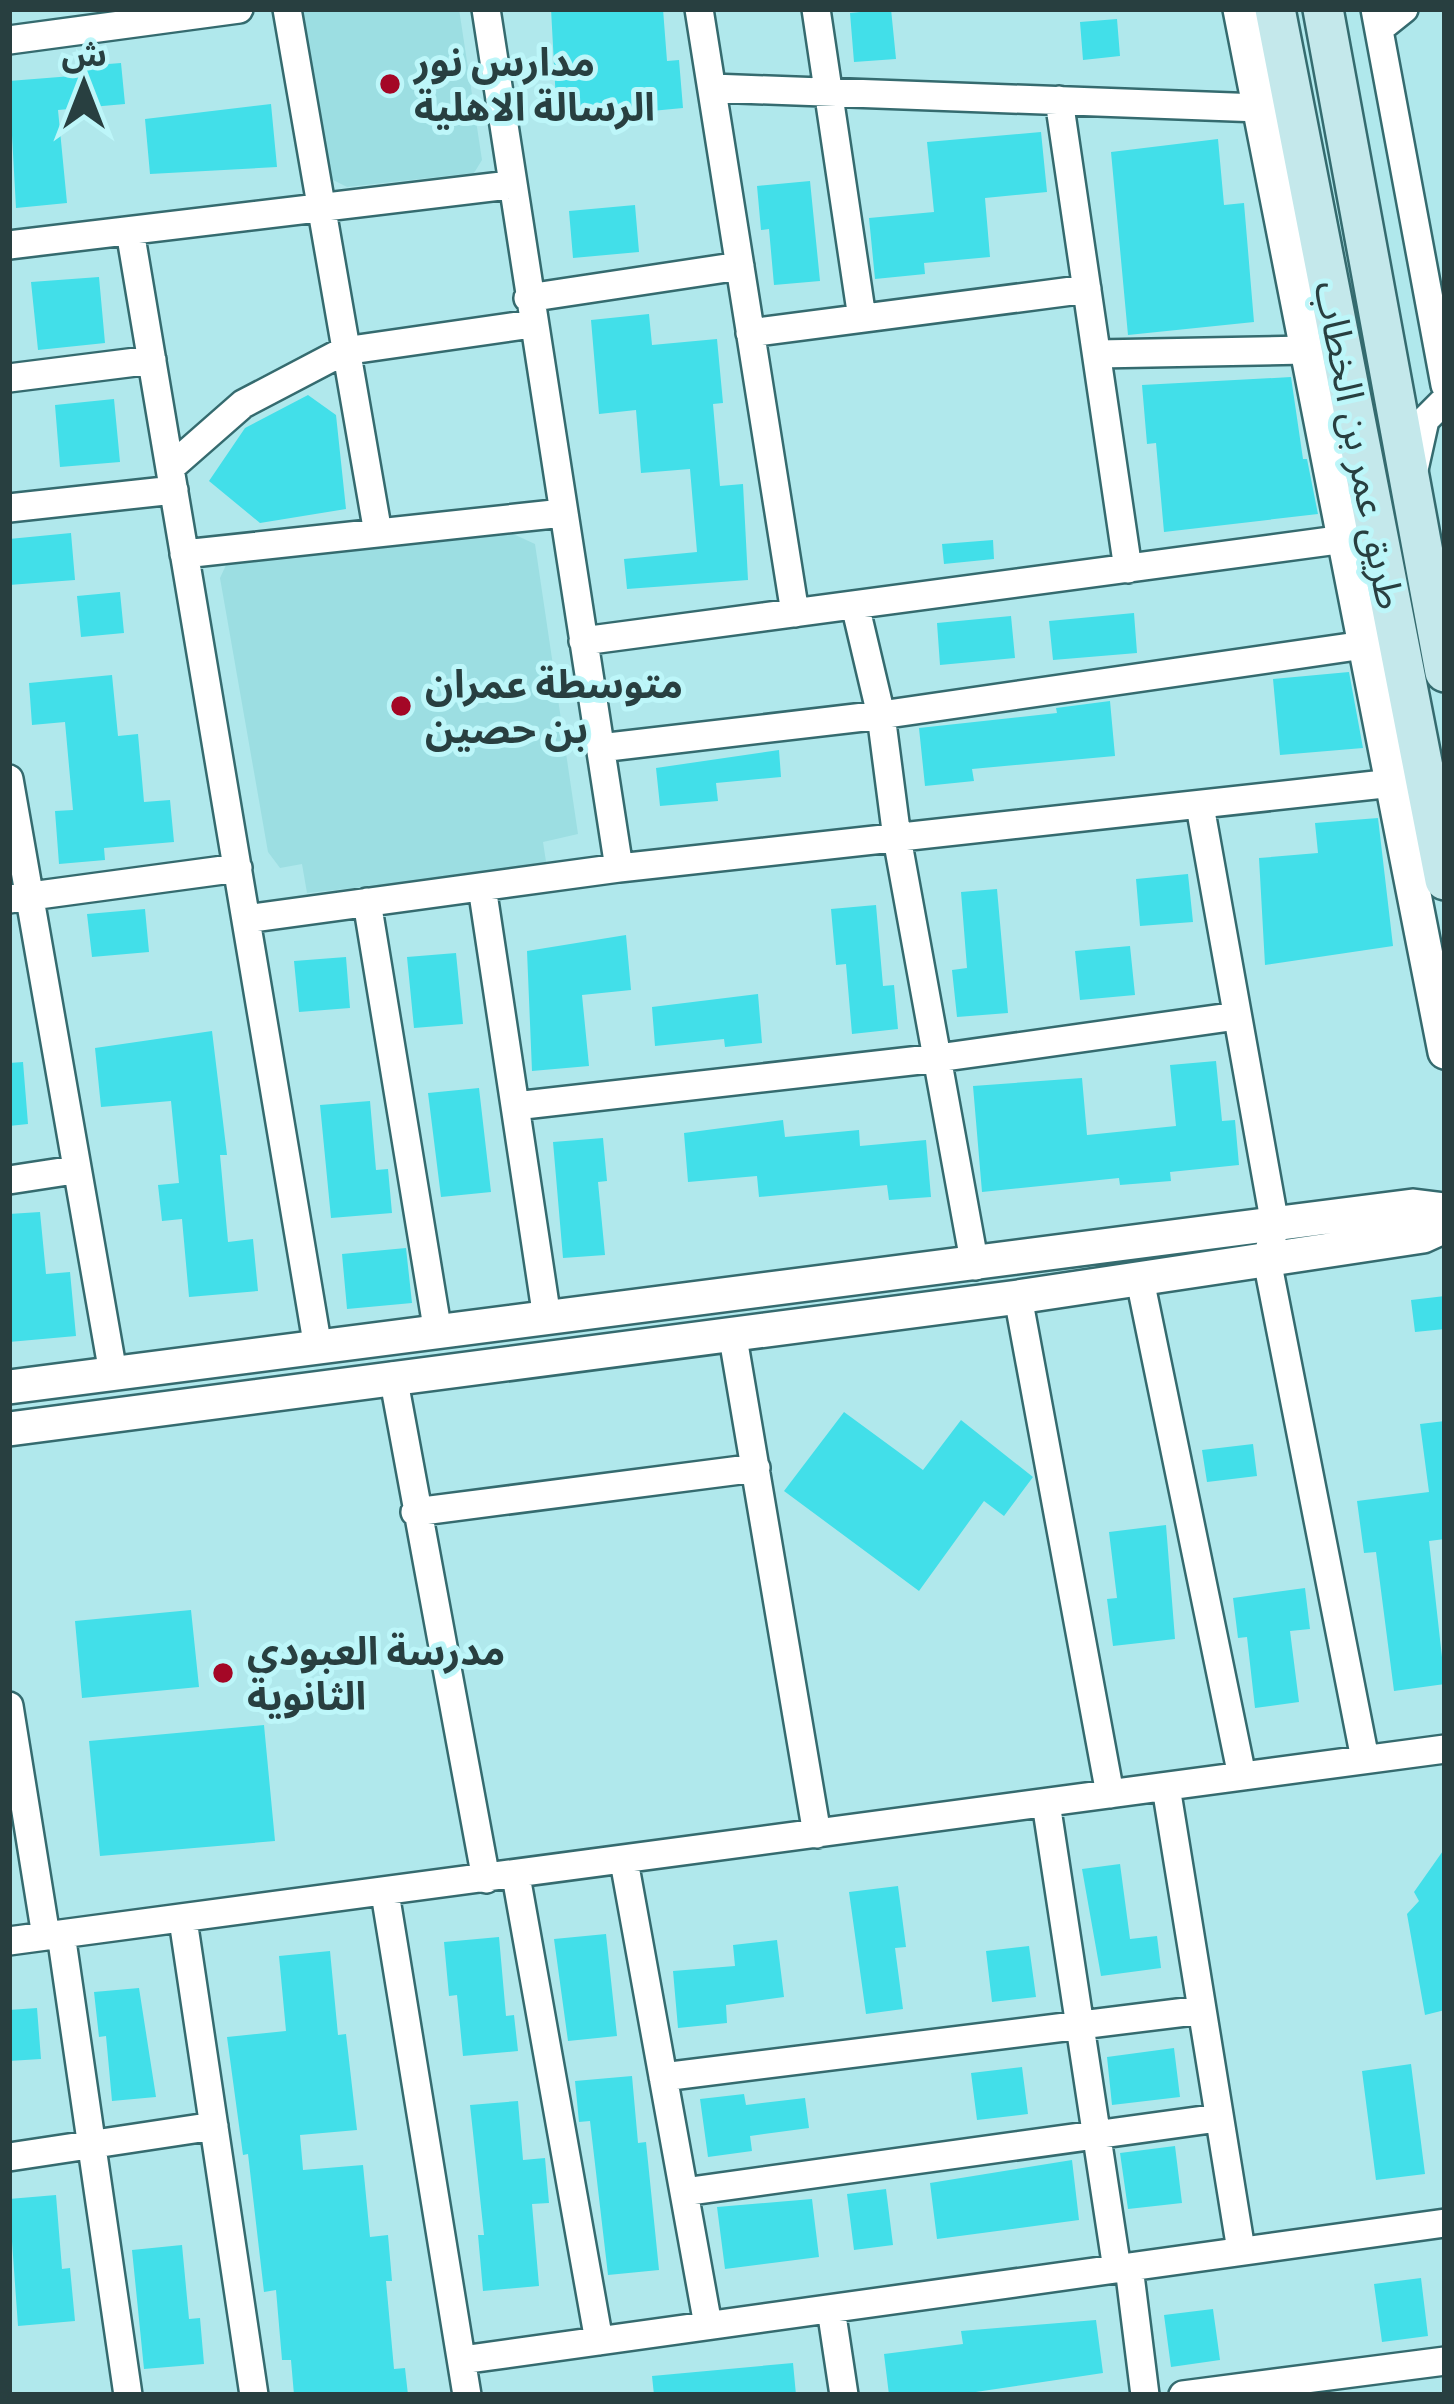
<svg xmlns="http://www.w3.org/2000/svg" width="1454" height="2404" font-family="Poppins,'Noto Sans Arabic',sans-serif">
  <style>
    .built { fill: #9cdee2 }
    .building { fill: #42dfe9 }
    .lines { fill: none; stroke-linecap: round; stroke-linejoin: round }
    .minor-casing { stroke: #356b6f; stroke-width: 32 }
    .tertiary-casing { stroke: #356b6f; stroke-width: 38 }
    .secondary-casing { stroke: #356b6f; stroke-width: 44 }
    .minor { stroke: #fff; stroke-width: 27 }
    .tertiary { stroke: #fff; stroke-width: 33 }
    .secondary { stroke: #c4e8eb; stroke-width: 39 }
    .poi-dot { fill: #a40726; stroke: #bdf6f9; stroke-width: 4.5 }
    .labels { text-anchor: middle; stroke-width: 10; stroke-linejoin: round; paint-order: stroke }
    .poi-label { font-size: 39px; font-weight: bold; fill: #283f40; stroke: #bdf6f9; text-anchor: start }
    .street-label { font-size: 39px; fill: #283f40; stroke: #bdf6f9 }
  </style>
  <rect width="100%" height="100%" fill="#b0e8ec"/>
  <!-- built -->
  <path class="built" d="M299,9H459L482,160L474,173L347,187L323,175Z
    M511,533L535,544L578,834L543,842L547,868L307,893L302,864L280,868L268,852L220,578L226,565Z"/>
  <!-- building -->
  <path class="building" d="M551,9H663L667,61L679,60L683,108L557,120Z
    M891,9L896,59L854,62L850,13Z
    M1117,19L1120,56L1083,60L1080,22Z
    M121,63L125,104L58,110L67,203L16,208L9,81L72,76L71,67Z
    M271,104L277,167L150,174L145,119Z
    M1041,132L1047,192L985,198L990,257L924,263L925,274L875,279L869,218L934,212L927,142Z
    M1218,139L1224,205L1244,203L1254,322L1128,335L1111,152Z
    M810,181L820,281L774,285L769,229L761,230L757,186Z
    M635,205L639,252L573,258L569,211Z
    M99,277L105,343L38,350L31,282Z
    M649,314L652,345L717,339L723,403L713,404L720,486L743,484L748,580L627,589L624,559L697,552L690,469L641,473L636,410L599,414L591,320Z
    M1291,377L1303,459H1307L1318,514L1164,532L1156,443L1147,444L1142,385Z
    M308,395L336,415L346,509L260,523L209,481L245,428Z
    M114,399L120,462L60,467L55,405Z
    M71,533L75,580L9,585V539Z
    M993,540L994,559L944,564L942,544Z
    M120,592L124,633L81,637L77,596Z
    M1134,613L1137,653L1053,660L1049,621Z
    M1011,616L1015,658L940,665L937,623Z
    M1349,672L1363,748L1280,755L1273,679Z
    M112,675L118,736L138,734L144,802L170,800L174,842L104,848L105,860L59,864L55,811L73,810L65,722L32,725L29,683Z
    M1110,701L1115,756L972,769L974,781L925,786L919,728L1057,713L1056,708Z
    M779,750L781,777L716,783L718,801L660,806L656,768Z
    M1378,818L1393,946L1265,965L1259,858L1318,853L1315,823Z
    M1188,874L1193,922L1140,926L1136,879Z
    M997,889L1008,1013L957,1017L952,970L967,968L961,892Z
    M876,905L883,986L894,985L898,1029L852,1034L846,964L836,965L831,909Z
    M145,909L149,952L92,957L87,914Z
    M626,935L631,990L582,995L589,1066L532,1071L527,951Z
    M1130,946L1135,995L1080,1000L1075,951Z
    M456,953L463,1024L414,1028L407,957Z
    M346,957L350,1008L299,1012L294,961Z
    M758,994L762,1043L725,1047L724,1039L655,1046L652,1007Z
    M212,1031L227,1155H220L228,1242L253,1239L258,1291L189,1297L182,1219L162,1221L158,1185L179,1183L171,1101L101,1107L95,1048Z
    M1216,1061L1222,1121L1235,1120L1239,1165L1170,1172L1171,1181L1120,1185L1119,1178L982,1192L973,1086L1082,1078L1087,1135L1176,1126L1170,1065Z
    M23,1062L28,1124L9,1126V1063Z
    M479,1088L491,1192L441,1197L428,1093Z
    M370,1101L376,1170L388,1169L392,1213L331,1218L320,1105Z
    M783,1120L785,1137L859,1130L860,1146L926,1140L931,1197L889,1200L887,1185L759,1197L757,1176L688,1182L684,1133Z
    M603,1138L607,1181L598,1182L605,1255L563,1258L553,1142Z
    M40,1212L46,1274L70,1272L76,1336L9,1342V1214Z
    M406,1248L412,1303L347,1309L342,1254Z
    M1445,1296V1329L1415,1332L1411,1300Z
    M844,1412L923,1470L961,1420L1033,1477L1004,1516L984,1501L919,1591L784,1491Z
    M1445,1421V1539L1429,1541L1445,1684L1394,1691L1376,1552L1364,1553L1357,1501L1429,1492L1420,1424Z
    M1253,1444L1257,1476L1207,1482L1202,1450Z
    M1166,1525L1175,1639L1113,1646L1107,1599L1117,1598L1109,1532Z
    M1305,1588L1310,1629L1290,1631L1299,1702L1255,1708L1247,1637L1238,1638L1233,1598Z
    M191,1610L199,1687L82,1698L75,1621Z
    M264,1725L275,1841L100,1856L89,1741Z
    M1445,1848V2010L1425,2015L1407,1914L1419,1901L1414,1892Z
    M1120,1864L1130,1939L1157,1936L1161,1968L1101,1976L1082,1869Z
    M898,1886L906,1947L895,1948L903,2009L866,2014L849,1892Z
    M606,1934L617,2036L568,2041L554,1939Z
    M499,1937L506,2016L514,2015L518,2051L463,2056L457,1995L449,1996L444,1942Z
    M777,1940L784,1997L726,2005L727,2023L678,2028L673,1971L735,1966L733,1945Z
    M1029,1946L1036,1997L992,2002L986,1951Z
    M330,1951L338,2035L346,2034L357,2130L300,2135L303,2170L363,2165L370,2237L388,2235L392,2281H386L394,2369L405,2368L408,2395H294L291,2360H282L276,2290L264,2292L248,2154L243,2155L227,2037L286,2031L279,1956Z
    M139,1988L156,2097L112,2101L106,2036L99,2037L94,1992Z
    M37,2008L41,2059L9,2061V2010Z
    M1174,2048L1180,2097L1112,2105L1107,2057Z
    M1411,2064L1425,2174L1376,2180L1362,2071Z
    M1022,2067L1028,2114L977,2120L971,2073Z
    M632,2076L638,2143L646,2142L659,2270L608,2275L590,2121L579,2122L575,2081Z
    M744,2094L746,2105L805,2098L809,2128L750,2136L752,2151L708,2157L700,2099Z
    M518,2101L523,2160L545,2158L549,2203L532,2204L539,2286L483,2291L478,2235H484L470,2105Z
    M1175,2146L1182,2203L1128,2209L1120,2153Z
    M1072,2160L1079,2220L937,2239L930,2183Z
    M886,2189L893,2245L854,2250L847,2194Z
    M56,2195L62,2269L70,2268L75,2321L18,2326L9,2199Z
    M812,2199L819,2257L725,2269L717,2207Z
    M182,2245L189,2319L200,2318L204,2364L144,2369L132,2250Z
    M1421,2278L1428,2336L1382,2342L1374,2284Z
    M1213,2309L1220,2360L1171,2367L1164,2315Z
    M1096,2320L1103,2373L969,2393L889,2395L884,2354L963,2344L961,2331Z
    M793,2363L796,2395H654L652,2376Z"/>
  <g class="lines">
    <defs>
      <path id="minor" d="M287,9L378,533
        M486,9L619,868
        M699,9L795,613
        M816,9L862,318
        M1375,9L1445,385
        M1379,29L1404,9
        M9,40L239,9
        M712,88L1260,108
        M1059,100L1128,569
        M130,231L318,1348
        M9,245L510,185
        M528,298L740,266
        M750,333L1087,289
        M1097,354L1306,350
        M9,378L152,360
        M170,468L243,404L344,351L532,324
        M1413,474L1425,420L1445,400
        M9,508L174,490
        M184,554L563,513
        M855,605L881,715L897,838L975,1266
        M583,641L1345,539
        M600,748L881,715L1364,645
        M9,779L113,1373
        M1200,806L1275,1225L1267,1260L1365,1759
        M482,887L547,1318
        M9,899L238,868
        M367,902L438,1333
        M246,919L619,868L1393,783
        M515,1106L938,1058L1237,1016
        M9,1180L74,1170
        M1140,1280L1242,1776
        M1018,1297L1110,1794
        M732,1332L817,1834
        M393,1376L486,1879
        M415,1512L756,1468
        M9,1706L46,1936
        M1166,1787L1241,2250
        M1046,1803L1117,2269
        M624,1861L708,2325
        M516,1876L599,2341
        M385,1893L467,2395
        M183,1920L254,2395
        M61,1934L1445,1749
        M9,1941L61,1934L128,2395
        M663,2077L1202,2010
        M9,2157L214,2126
        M684,2192L1218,2118
        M1129,2267L1145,2395
        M831,2309L844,2395
        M462,2360L1445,2223
        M1183,2395L1445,2361"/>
      <path id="tertiary" d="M1240,9L1445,1052
        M9,1387L1413,1206L1445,1210
        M9,1429L1018,1297L1423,1236L1445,1226"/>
      <path id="secondary" d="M1275,9L1445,880
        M1323,9L1445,672"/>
    </defs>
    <!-- minor casing -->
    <use href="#minor" class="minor-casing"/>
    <!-- tertiary casing -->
    <use href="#tertiary" class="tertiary-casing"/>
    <!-- secondary casing -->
    <use href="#secondary" class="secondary-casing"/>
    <!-- minor -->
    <use href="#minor" class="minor"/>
    <!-- tertiary -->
    <use href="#tertiary" class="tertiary"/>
    <!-- secondary -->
    <use href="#secondary" class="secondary"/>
  </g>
  <!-- markers -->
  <g class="poi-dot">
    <circle cx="390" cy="84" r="12"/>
    <circle cx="401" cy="706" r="12"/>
    <circle cx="223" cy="1673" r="12"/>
  </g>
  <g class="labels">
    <!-- poi labels -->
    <g class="poi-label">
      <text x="414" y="76">مدارس نور<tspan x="414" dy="45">الرسالة الاهلية</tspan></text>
      <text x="425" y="698">متوسطة عمران<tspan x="425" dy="45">بن حصين</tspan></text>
      <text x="247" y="1665">مدرسة العبودي<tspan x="247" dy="45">الثانوية</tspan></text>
    </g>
    <!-- street labels -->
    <g class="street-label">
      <text transform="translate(1360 445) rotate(79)" y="14">طريق عمر بن الخطاب</text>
    </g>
  </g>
  <!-- border -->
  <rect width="1454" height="2404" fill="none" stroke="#283f40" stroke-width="24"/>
  <!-- north arrow -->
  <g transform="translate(84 84)" stroke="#bdf6f9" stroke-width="9" paint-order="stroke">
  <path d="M0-9L21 45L0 30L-21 45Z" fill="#283f40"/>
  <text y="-18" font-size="33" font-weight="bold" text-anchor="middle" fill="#283f40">ش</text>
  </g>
</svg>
